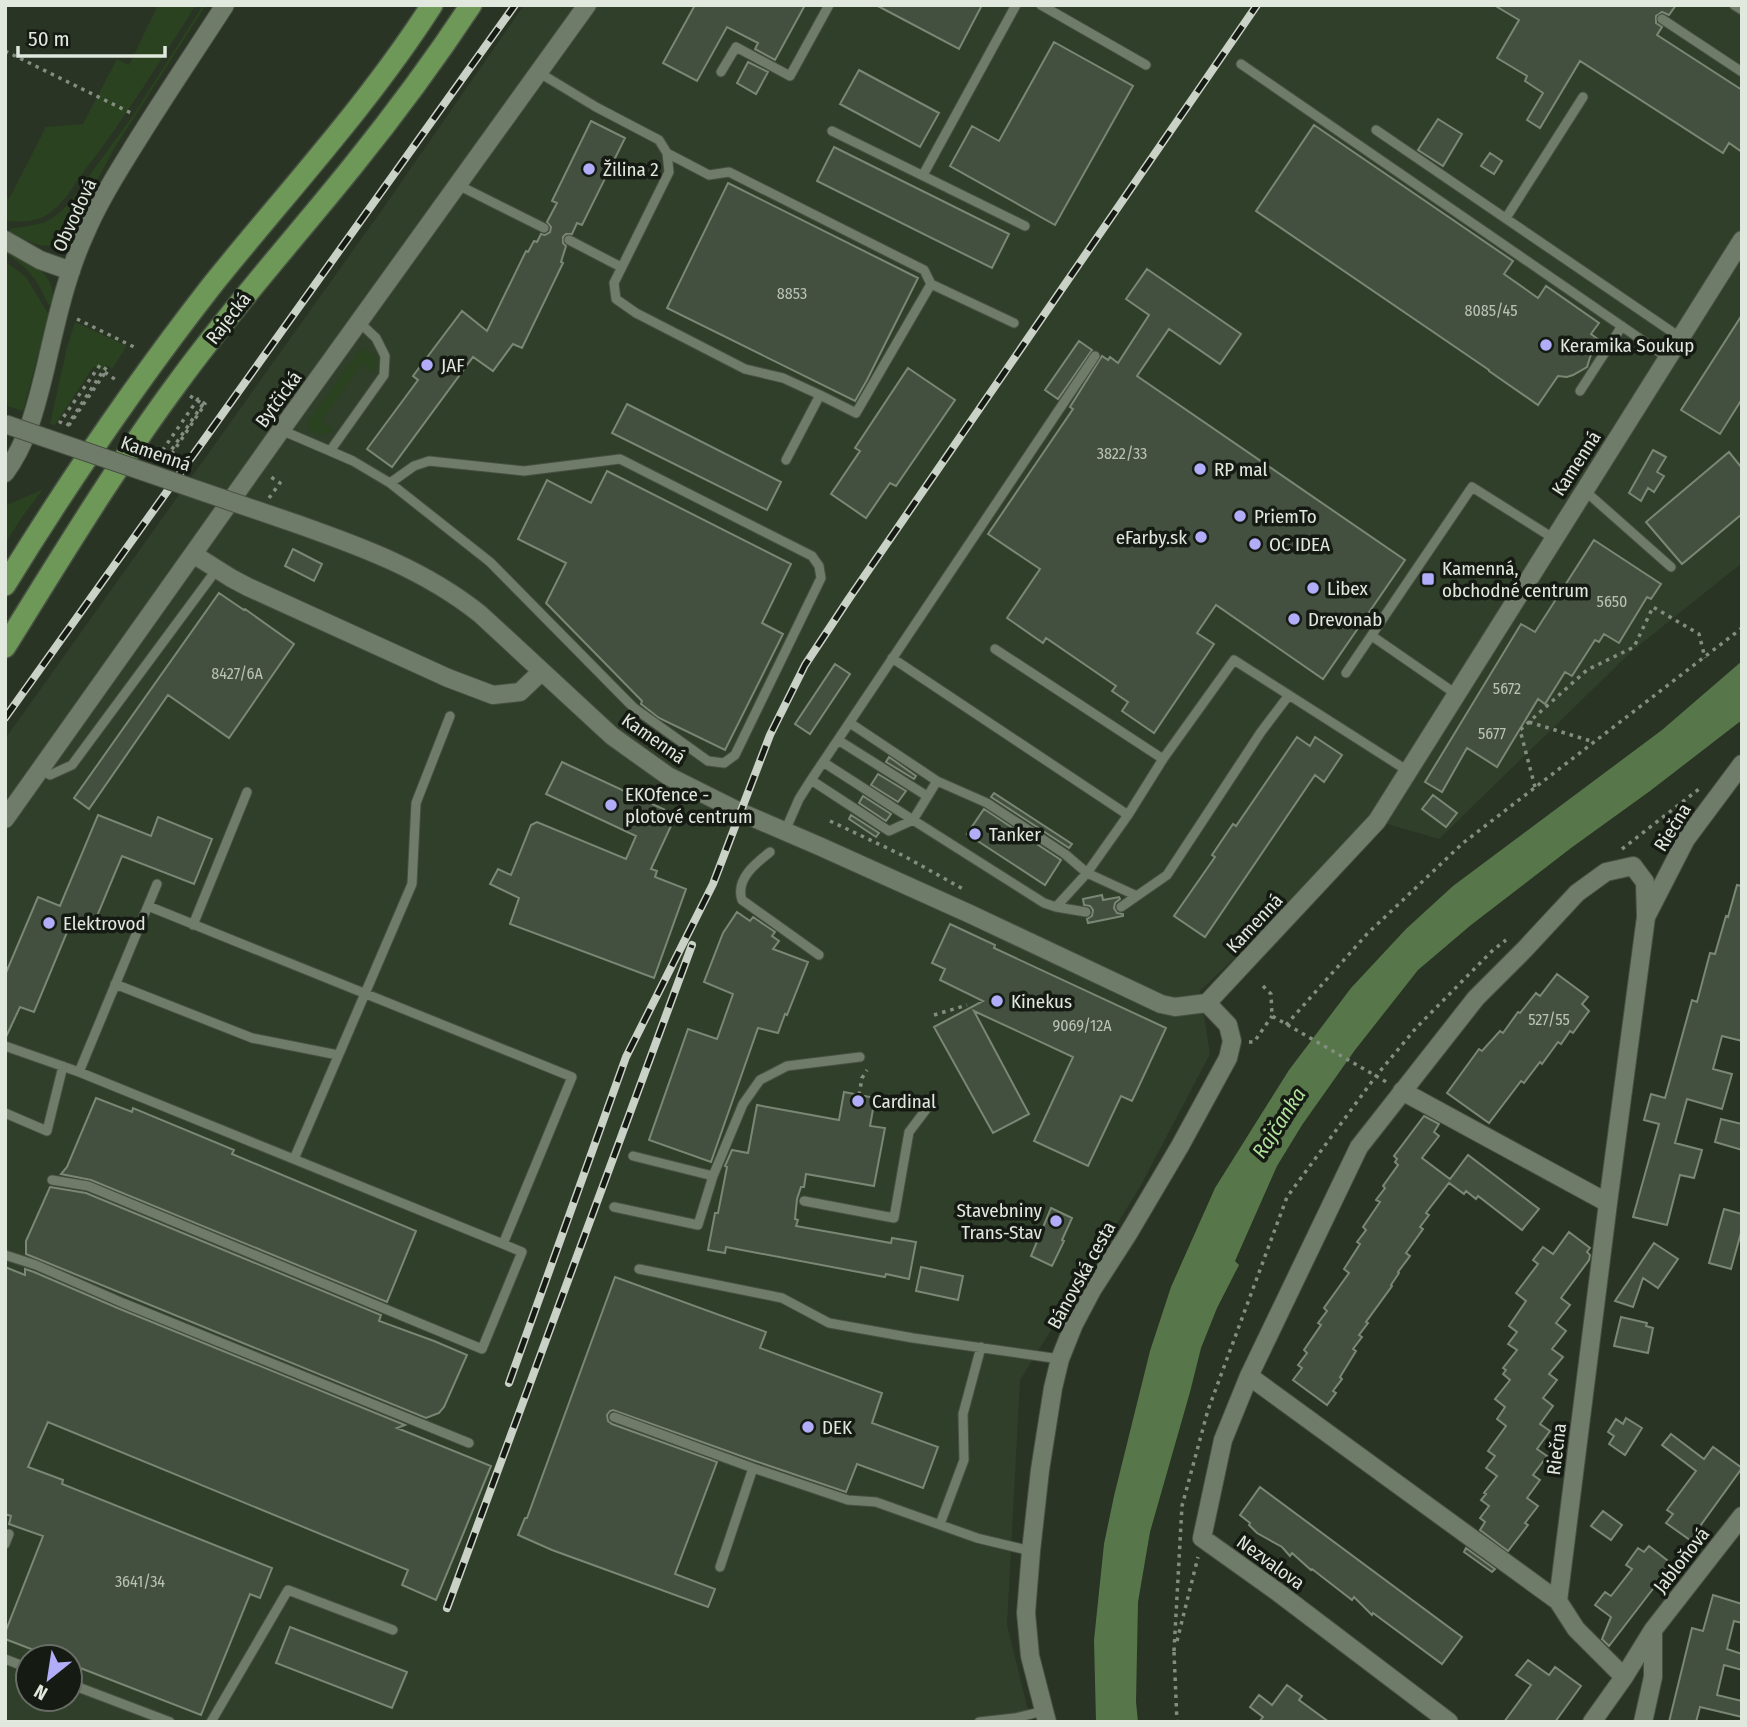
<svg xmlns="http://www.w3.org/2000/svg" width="1747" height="1727" font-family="'Fira Sans Condensed',sans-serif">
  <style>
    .built { fill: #303f2a; fill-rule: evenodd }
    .green { fill: #2a421f }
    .water { fill: #57764a }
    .building { fill: #44503f; stroke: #7a8775; stroke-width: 2 }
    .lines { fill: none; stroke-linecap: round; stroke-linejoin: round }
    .lane-casing { stroke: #485043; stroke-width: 11 }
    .street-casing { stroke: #485043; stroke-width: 20 }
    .primary-casing { stroke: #485043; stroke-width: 24 }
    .path { stroke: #848d80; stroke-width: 3.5; stroke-dasharray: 3.5 5; stroke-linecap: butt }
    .lane { stroke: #707c6a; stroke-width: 9 }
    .street { stroke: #707c6a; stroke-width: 18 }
    .primary { stroke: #6e9858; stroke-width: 21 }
    .rail-casing { stroke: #cad1c6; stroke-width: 8 }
    .rail { stroke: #151a13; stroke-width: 5; stroke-dasharray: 16; stroke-linecap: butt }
    .street-bridge-casing { stroke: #485043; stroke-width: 20; stroke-linecap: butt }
    .path-bridge { stroke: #848d80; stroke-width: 3.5; stroke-dasharray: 3.5 5; stroke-linecap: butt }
    .street-bridge { stroke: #707c6a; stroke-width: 18 }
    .poi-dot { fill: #b2adf9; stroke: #151a13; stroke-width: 2.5 }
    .labels { text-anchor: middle; stroke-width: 7; stroke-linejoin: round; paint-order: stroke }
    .number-label { font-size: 16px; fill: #bac2b6 }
    .poi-label { font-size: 19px; fill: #e1e8de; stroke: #151a13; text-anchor: start }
    .street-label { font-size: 19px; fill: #e1e8de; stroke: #151a13 }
    .water-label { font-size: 21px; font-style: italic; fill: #b0df9b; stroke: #151a13 }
  </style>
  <rect width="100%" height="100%" fill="#293424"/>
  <!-- built -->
  <path class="built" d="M524,5H1742V563L1632,651L1439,839L1377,821L1200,991L1210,1054L1140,1187L1020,1380L1007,1625L1031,1722H5V739L386,204ZM28,1657H70V1699H28Z"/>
  <!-- green -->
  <path class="green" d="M158,5H196C160,61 126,117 85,170C74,185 63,205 47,215C35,222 18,223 5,220V197L9,199L46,127L83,124L117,59L129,65Z
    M203,5H206L112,152L98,179L72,234C50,255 32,244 9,231L10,229C41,223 47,227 70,202L134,114Z
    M5,249C28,261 62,275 50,306C45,301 43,293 39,286C31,271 19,262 5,253Z
    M5,261L26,277L49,315L23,411L5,405Z
    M75,322L123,344L126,347L112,369L106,365L102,371L94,366L55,425L50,424L67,347Z
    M363,349L373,354C376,360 378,366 374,372L362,364L321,421L333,430C323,438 311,436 307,423L360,350Z
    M43,489L20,520L5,544V506Z"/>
  <!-- water -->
  <path class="water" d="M1742,661V720L1650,791L1571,848L1471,925L1418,970L1355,1050L1302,1125L1277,1166L1235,1261L1239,1265L1217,1308L1201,1348L1190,1392L1150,1532L1138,1602L1136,1702L1138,1722H1096L1094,1640L1104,1544L1114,1496L1150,1351L1171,1287L1215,1188L1289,1070L1351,988L1406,929L1453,886L1662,730Z"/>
  <!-- building -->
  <path class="building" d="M695,5H805L775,60L755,49L758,43L727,27L697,81L663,63Z
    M876,5H982L959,49Z
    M1494,5H1676L1669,15L1662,12L1656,16V23L1662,27L1657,35L1742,90V152L1729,143L1723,153L1580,61L1540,128L1527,120L1543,93L1525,81L1527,76L1497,58L1519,20Z
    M1054,42L1133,86L1055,225L950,166L972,126L999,141Z
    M748,62L768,72L756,94L737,83Z
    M859,70L939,113L920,147L840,104Z
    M1438,119L1462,134L1443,166L1418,150Z
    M591,121L625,138L582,225L577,223L572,234H566L563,237V243L566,246L561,262L563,263L522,348L513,344L493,371L473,357L392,467L367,449L418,380L413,376L462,311L487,331L526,251L528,252L534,241L537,242L541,234L545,235L550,232L551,227L547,222L557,203L552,201Z
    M1314,125L1513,261L1504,274L1538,298L1546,286L1599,323L1591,334L1599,340L1592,351L1587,367L1573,375L1567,377L1558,376L1538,405L1489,371V370L1256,211Z
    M834,147L1009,234L992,268L817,181Z
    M1490,153L1502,161L1494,174L1481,166Z
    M728,183L918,278L867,380L855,401L667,308Z
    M1147,269L1241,334L1220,364L1169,329L1137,376L1405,560L1323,679L1216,605L1197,633L1214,644L1154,733L1122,711L1128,702L1112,691L1116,686L1046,638L1043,643L1007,618L1040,569L988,534L1073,409L1070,407L1102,356L1108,360L1110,357L1118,363L1149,315L1126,299Z
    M1742,315V399L1720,434L1681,410Z
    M1079,341L1092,350L1058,399L1045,390Z
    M908,368L955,400L896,486L890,483L866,518L831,494L860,451L855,448Z
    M627,404L781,482L767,510L612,433Z
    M1653,450L1666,457L1657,472L1664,476L1654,492L1648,488L1641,501L1629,493Z
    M1729,452L1742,468V514L1682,564L1646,522Z
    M607,471L791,564L762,623L783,634L725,750L659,718L641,704L642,701L546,603L566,563L518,539L547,480L591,503Z
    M1594,540L1661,584L1651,599L1647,597L1619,643L1604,634L1599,642L1595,640L1572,676L1565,672L1545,704L1538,699L1497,767L1467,748L1442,792L1425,782L1521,624L1535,632Z
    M293,549L322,564L314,581L285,566Z
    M219,593L244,610L245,609L294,644L229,738L168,695L89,809L74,798Z
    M835,664L850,674L810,734L795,724Z
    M1297,737L1310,746L1315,737L1342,755L1324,782L1315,775L1205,937L1174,916L1215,857L1212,855L1233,824L1236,826Z
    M889,757L916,776L914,779L886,762Z
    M562,762L676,815L651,869L657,871L655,877L686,889L654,978L510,924L519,898L490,884L498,869L511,875L531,825L537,822L626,859L636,836L546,794Z
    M878,774L906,791L898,802L871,785Z
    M994,793L1072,844L1069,848L991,797Z
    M1433,795L1457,813L1446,827L1422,809Z
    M863,796L891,814L886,821L859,803Z
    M984,809L1061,860L1045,885L967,834Z
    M98,815L151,836L158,817L212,839L194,884L122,856L95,921L86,918L84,924L72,920L34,1012L20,1007L5,1039V975L38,897L60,906Z
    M851,815L879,833L876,837L849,819Z
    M1737,885L1742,886V1041L1722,1036L1713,1069L1732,1074L1722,1109L1687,1099L1675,1143L1702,1150L1694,1178L1680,1175L1667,1225L1633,1217L1659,1124L1644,1120L1651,1094L1665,1098L1692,1000L1697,1002L1710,953L1715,954L1726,916L1728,917Z
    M1102,895L1103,900L1119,897L1120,899L1115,903L1114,908L1117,913L1123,914V916L1088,923L1087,919L1092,916L1093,910L1090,906L1084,905L1083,899Z
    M737,912L750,921L753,917L775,932L772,936L779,941L773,949L808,962L787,1015L785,1014L778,1033L758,1028L711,1162L649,1140L688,1029L717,1039L733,994L704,982L723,933Z
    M950,924L995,945L994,948L1166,1028L1132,1101L1121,1096L1088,1166L1034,1141L1073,1057L974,1011L1029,1114L993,1133L934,1027L983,1001L940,980L945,969L932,963Z
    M1557,974L1588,997L1582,1004L1589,1011L1573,1033L1570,1031L1561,1044L1558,1042L1542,1064L1540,1062L1524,1083L1521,1081L1489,1123L1447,1093L1479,1049L1482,1051L1500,1031L1503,1033L1518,1012L1520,1013L1536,993L1540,996Z
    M844,1092L875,1098L870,1126L885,1128L874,1186L806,1174L804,1187H801L797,1199L795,1219L798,1220L796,1226L891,1243L892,1238L916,1242L909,1279L886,1274L885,1277L726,1247L725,1253L708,1250L715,1213H718L727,1167L725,1166L732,1150L748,1153L757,1105L839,1120Z
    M96,1098L132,1112L133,1108L234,1150L232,1154L416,1231L387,1302L91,1180L61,1174L67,1167Z
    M1424,1116L1439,1124L1434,1132L1439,1136L1422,1158L1450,1179L1468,1155L1539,1209L1522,1230L1478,1196L1476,1199L1466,1191L1464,1194L1449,1183L1426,1213L1429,1215L1420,1227L1423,1229L1406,1253L1410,1256L1398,1272L1399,1273L1391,1285L1392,1286L1366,1322L1368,1323L1359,1335L1362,1337L1353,1349L1356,1351L1340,1377L1342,1379L1333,1391L1336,1393L1327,1405L1293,1380L1302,1368L1298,1365L1307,1353L1304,1350L1321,1325L1318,1323L1327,1311L1324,1308L1349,1273L1344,1269L1360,1244L1357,1242L1366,1230L1363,1227L1380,1202L1376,1200L1385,1188L1383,1186L1398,1165L1395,1162L1397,1159L1394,1156Z
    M1721,1119L1742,1124V1150L1715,1142Z
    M50,1187L86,1193L381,1315L379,1321L434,1341L467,1355L444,1407L439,1413L426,1418L26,1254V1241Z
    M1051,1208L1072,1218L1062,1240L1064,1241L1052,1266L1031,1256Z
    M1724,1209L1742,1214V1229L1731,1269L1709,1263Z
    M1569,1232L1590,1248L1587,1252L1590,1255L1589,1260L1561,1298L1570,1305L1556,1323L1566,1331L1552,1349L1563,1357L1549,1374L1557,1380L1543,1398L1553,1406L1540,1424L1550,1431L1537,1449L1547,1456L1533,1475L1540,1480L1527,1498L1538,1506L1525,1523L1528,1525L1508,1551L1480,1530L1485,1522L1480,1518L1489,1506L1481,1500L1486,1494L1484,1493L1497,1476L1486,1468L1495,1456L1488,1451L1506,1426L1497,1419L1505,1407L1495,1399L1510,1380L1503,1374L1506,1370L1503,1368L1517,1350L1508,1344L1517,1332L1509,1326L1526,1301L1516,1293L1538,1264L1533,1260L1543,1247L1553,1254Z
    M1654,1243L1678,1259L1658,1288L1643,1278L1633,1307L1615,1301Z
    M5,1267L25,1275V1269L34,1272L120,1309L405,1425L397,1428L491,1466L436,1600L402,1585L408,1570L48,1422L28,1467L63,1480L62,1484L272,1568L260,1598L250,1594L201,1715L70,1664V1657H52L5,1639V1633L43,1536L9,1524L11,1516L5,1514Z
    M921,1267L963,1276L958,1300L916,1291Z
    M615,1277L766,1332L760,1348L882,1393L872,1423L938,1447L923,1488L857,1464L846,1492L755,1461L613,1410L610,1411L607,1415L608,1421L612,1424L717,1462L675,1574L715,1589L708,1607L552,1550L518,1535L525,1518H527Z
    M1621,1317L1647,1323L1646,1326L1653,1328L1648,1353L1614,1346Z
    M1626,1418L1642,1428L1625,1455L1609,1444L1614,1436L1608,1432L1616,1419L1623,1424Z
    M1671,1434L1704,1459L1713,1447L1742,1468L1690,1540L1666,1523L1673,1514L1667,1510L1696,1471L1662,1445Z
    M1260,1487L1462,1637L1442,1664L1373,1613L1372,1615L1354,1597L1352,1600L1312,1569L1311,1570L1292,1553L1290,1556L1282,1547L1257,1533L1249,1525L1250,1523L1240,1515Z
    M1603,1511L1622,1525L1611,1540L1591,1526Z
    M1649,1546L1672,1564L1609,1646L1602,1639L1611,1617L1595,1605L1605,1592L1611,1596L1632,1569L1626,1565L1638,1548L1644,1552Z
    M1466,1548L1495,1569L1492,1572L1464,1552Z
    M1713,1595L1742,1604V1623L1734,1621L1727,1649L1742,1654V1670L1724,1665L1717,1695L1742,1701V1717L1700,1707L1696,1722H1669L1692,1628L1703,1631Z
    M290,1627L407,1672L392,1708L276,1663Z
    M1528,1660L1549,1675L1555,1667L1581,1686L1555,1722H1504L1531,1685L1516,1675Z
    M1287,1685L1302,1696L1299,1700L1329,1722H1259L1263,1717L1250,1707L1259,1695L1272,1705Z"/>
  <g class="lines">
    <defs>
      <path id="lane" d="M1041,5L1146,65
        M1734,5L1742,10
        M1662,19L1742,72
        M1241,64L1668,358
        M538,72L596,107L659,140L667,153L669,172L614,283L616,299L636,313L745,369L783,378L820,395
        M721,72L736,47L790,76L829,5
        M1376,130L1681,338
        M832,131L1025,226
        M667,153L709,175L729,172L924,270L931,284L1014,323
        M923,175L1016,5
        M458,185L544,228
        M1506,218L1583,97
        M569,240L621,267
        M1580,391L1622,326
        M281,430L330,451L384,375L385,356L376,338L359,322
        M330,451L353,461L390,483L490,562L634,708L708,761L724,763L735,755L821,578L819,566L812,556L620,459L524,471L429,461L414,466L390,483
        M786,460L820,395L856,413L931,284
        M1584,490L1671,567
        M1372,636L1456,694
        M995,649L1163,759
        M1346,673L1472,487L1553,538
        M838,740L927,796
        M823,762L913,820L937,781L850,723
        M41,769L50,775L72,765L217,569
        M811,780L889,831L913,820L1044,903L1056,907L1087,873L1128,815L892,658
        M937,781L987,803L1065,854L1087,873L1137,896
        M1128,815L1163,759L1234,660L1408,771
        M785,831L799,799L811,780L1095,356
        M770,852C756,863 735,879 742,900L819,955
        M1056,907L1086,912
        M1121,907L1167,875L1261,732L1289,695
        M193,925L247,792
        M115,984L252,1038L338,1055
        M5,1046L79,1072L503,1244L572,1077L148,906
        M79,1072L157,884
        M5,1113L47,1131L63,1066
        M633,1156L713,1176
        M294,1159L412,884L416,803L450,716
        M52,1180L88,1186L482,1349L522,1252L503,1244
        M804,1201L894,1218L909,1132L931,1103
        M614,1207L698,1225L713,1176L743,1104L760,1080L787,1066L860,1057
        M5,1255L36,1265L123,1303L469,1443
        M639,1269L782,1298L829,1323L913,1338L1060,1359
        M614,1417L753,1468
        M940,1524L964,1460L963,1414L981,1347
        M5,1544L9,1534
        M720,1567L753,1468L848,1500L876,1502L977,1538L1031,1551
        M5,1659L28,1668
        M70,1684L170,1722
        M211,1722L288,1590L393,1630
        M979,1722L1015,1718L1044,1711"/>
      <path id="street" d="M5,240L40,260L71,271
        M5,473C28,442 36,406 45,370C56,323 66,275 86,232C97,206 112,181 127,157C158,106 192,56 225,5
        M297,524C362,547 425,570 480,614L612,736L668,776L740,812L819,846L970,914L1161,1004L1175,1007L1207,1003L1377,821L1742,240
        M193,554L231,578L248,587L448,678L493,695L520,692L541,672
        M5,819L281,430L587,5
        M1402,1091L1608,1203
        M1249,1376L1558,1601
        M1624,1677L1576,1629L1558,1601L1608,1203L1646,917L1686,839L1742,764
        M1047,1722L1030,1656L1026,1613L1031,1551L1040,1470L1053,1388L1060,1359L1074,1324L1092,1290L1128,1234L1180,1146L1228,1058L1232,1041L1228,1025L1207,1003
        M1449,1722L1279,1593L1202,1538L1223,1440L1249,1376L1359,1147L1476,998L1525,949L1577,893L1606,872L1633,866L1645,882L1646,917
        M1592,1722L1624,1677L1653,1630L1742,1516
        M1643,1722L1653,1677V1632"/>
      <path id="primary" d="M5,585C69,481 138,380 213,284C287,192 368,105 432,5
        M5,647C61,557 116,466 179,381C233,307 294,239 352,167C394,115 434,61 471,5"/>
    </defs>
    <!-- lane casing -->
    <use href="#lane" class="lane-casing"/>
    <!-- street casing -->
    <use href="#street" class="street-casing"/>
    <!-- primary casing -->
    <use href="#primary" class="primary-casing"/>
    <!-- path -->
    <path class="path" d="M5,51L131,113
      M77,319L134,347
      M190,396L203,404
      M67,426L103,371L116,380
      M269,498L280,483L271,477L270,479
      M1529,722L1594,742
      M1535,787L1520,730L1587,670L1634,647L1653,607L1699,634L1705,658
      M830,821L904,856L963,889
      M1622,849L1699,789
      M1263,986L1271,994L1272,1016L1388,1083
      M934,1015L967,1005
      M1286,1025L1367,934L1463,843L1742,628
      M1249,1042H1254L1272,1016
      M859,1095L862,1078L867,1070
      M1177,1641L1198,1557
      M1174,1651L1182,1506L1208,1410L1287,1197L1376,1076L1416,1028L1492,951L1506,940
      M1174,1652L1177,1722"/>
    <!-- lane -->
    <use href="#lane" class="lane"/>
    <!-- street -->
    <use href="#street" class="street"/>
    <!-- primary -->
    <use href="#primary" class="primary"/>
    <defs>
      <path id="rail" d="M5,718L515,5
        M509,1383L626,1057L713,884L770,735L805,665L848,600L1257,5
        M447,1608L692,945"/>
    </defs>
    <!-- rail casing -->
    <use href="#rail" class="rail-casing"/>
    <!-- rail -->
    <use href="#rail" class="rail"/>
    <defs>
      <path id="street-bridge" d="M5,424L297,524"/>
    </defs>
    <!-- street-bridge casing -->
    <use href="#street-bridge" class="street-bridge-casing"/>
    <!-- path-bridge -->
    <path class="path-bridge" d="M62,423L60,422L100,365L107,370L67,428
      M167,461L205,404L198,399L160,454L166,458L203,404"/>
    <!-- street-bridge -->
    <use href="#street-bridge" class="street-bridge"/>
  </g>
  <!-- markers -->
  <g class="poi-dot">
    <circle cx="589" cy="169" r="7"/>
    <circle cx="1546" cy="345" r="7"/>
    <circle cx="427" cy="365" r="7"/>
    <circle cx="1200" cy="469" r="7"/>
    <circle cx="1240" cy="516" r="7"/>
    <circle cx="1201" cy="537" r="7"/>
    <circle cx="1255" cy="544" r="7"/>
    <rect x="1421" y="572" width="14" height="14" rx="3.5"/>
    <circle cx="1313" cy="588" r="7"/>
    <circle cx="1294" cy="619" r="7"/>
    <circle cx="611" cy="805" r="7"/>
    <circle cx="975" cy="834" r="7"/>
    <circle cx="49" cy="923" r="7"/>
    <circle cx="997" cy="1001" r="7"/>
    <circle cx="858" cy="1101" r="7"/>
    <circle cx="1056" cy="1221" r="7"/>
    <circle cx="808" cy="1427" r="7"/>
  </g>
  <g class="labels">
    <!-- number labels -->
    <g class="number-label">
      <text x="792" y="299">8853</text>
      <text x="1491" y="316">8085/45</text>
      <text x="1122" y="459">3822/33</text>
      <text x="1612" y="607">5650</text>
      <text x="237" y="679">8427/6A</text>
      <text x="1507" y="694">5672</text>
      <text x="1492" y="739">5677</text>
      <text x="1549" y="1025">527/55</text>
      <text x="1082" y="1031">9069/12A</text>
      <text x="140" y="1587">3641/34</text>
    </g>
    <!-- poi labels -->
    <g class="poi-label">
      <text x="603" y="176">Žilina 2</text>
      <text x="1560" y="352">Keramika Soukup</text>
      <text x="441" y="372">JAF</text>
      <text x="1214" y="476">RP mal</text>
      <text x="1254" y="523">PriemTo</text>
      <text x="1187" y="544" text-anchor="end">eFarby.sk</text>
      <text x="1269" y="551">OC IDEA</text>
      <text x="1442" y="575">Kamenná,<tspan x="1442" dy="22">obchodné centrum</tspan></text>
      <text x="1327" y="595">Libex</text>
      <text x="1308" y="626">Drevonab</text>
      <text x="625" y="801">EKOfence -<tspan x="625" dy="22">plotové centrum</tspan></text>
      <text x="989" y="841">Tanker</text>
      <text x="63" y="930">Elektrovod</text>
      <text x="1011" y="1008">Kinekus</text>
      <text x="872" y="1108">Cardinal</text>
      <text x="1042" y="1217" text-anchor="end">Stavebniny<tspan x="1042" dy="22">Trans-Stav</tspan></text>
      <text x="822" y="1434">DEK</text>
    </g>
    <!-- street labels -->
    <g class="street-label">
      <text transform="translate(74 215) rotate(-65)" y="7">Obvodová</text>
      <text transform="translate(228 318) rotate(-52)" y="7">Rajecká</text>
      <text transform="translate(278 399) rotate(-54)" y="7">Bytčická</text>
      <text transform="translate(156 453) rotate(19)" y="7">Kamenná</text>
      <text transform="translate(1576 463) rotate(-57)" y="7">Kamenná</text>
      <text transform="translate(654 738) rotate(35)" y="7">Kamenná</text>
      <text transform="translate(1672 827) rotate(-58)" y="7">Riečna</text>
      <text transform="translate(1254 923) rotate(-47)" y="7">Kamenná</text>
      <text transform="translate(1081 1275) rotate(-61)" y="7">Bánovská cesta</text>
      <text transform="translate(1556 1449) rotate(-83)" y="7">Riečna</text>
      <text transform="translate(1681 1560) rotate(-52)" y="7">Jabloňová</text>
      <text transform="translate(1271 1562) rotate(36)" y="7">Nezvalova</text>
    </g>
    <!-- water labels -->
    <g class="water-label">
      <text transform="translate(1279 1123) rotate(-57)" y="7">Rajčanka</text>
    </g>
  </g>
  <!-- border -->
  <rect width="1747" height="1727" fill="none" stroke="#e1e8de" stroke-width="14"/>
  <!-- north arrow -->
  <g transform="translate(49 1678) rotate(210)"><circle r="33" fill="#151a13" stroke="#676c64" stroke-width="2"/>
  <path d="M0-5L12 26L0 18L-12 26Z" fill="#b2adf9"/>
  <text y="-10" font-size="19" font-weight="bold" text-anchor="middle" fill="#e1e8de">N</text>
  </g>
  <!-- scale -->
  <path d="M18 46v10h147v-10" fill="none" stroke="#e1e8de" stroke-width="3.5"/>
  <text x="28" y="46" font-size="21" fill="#e1e8de" stroke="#151a13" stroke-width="5" paint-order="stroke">50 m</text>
</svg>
